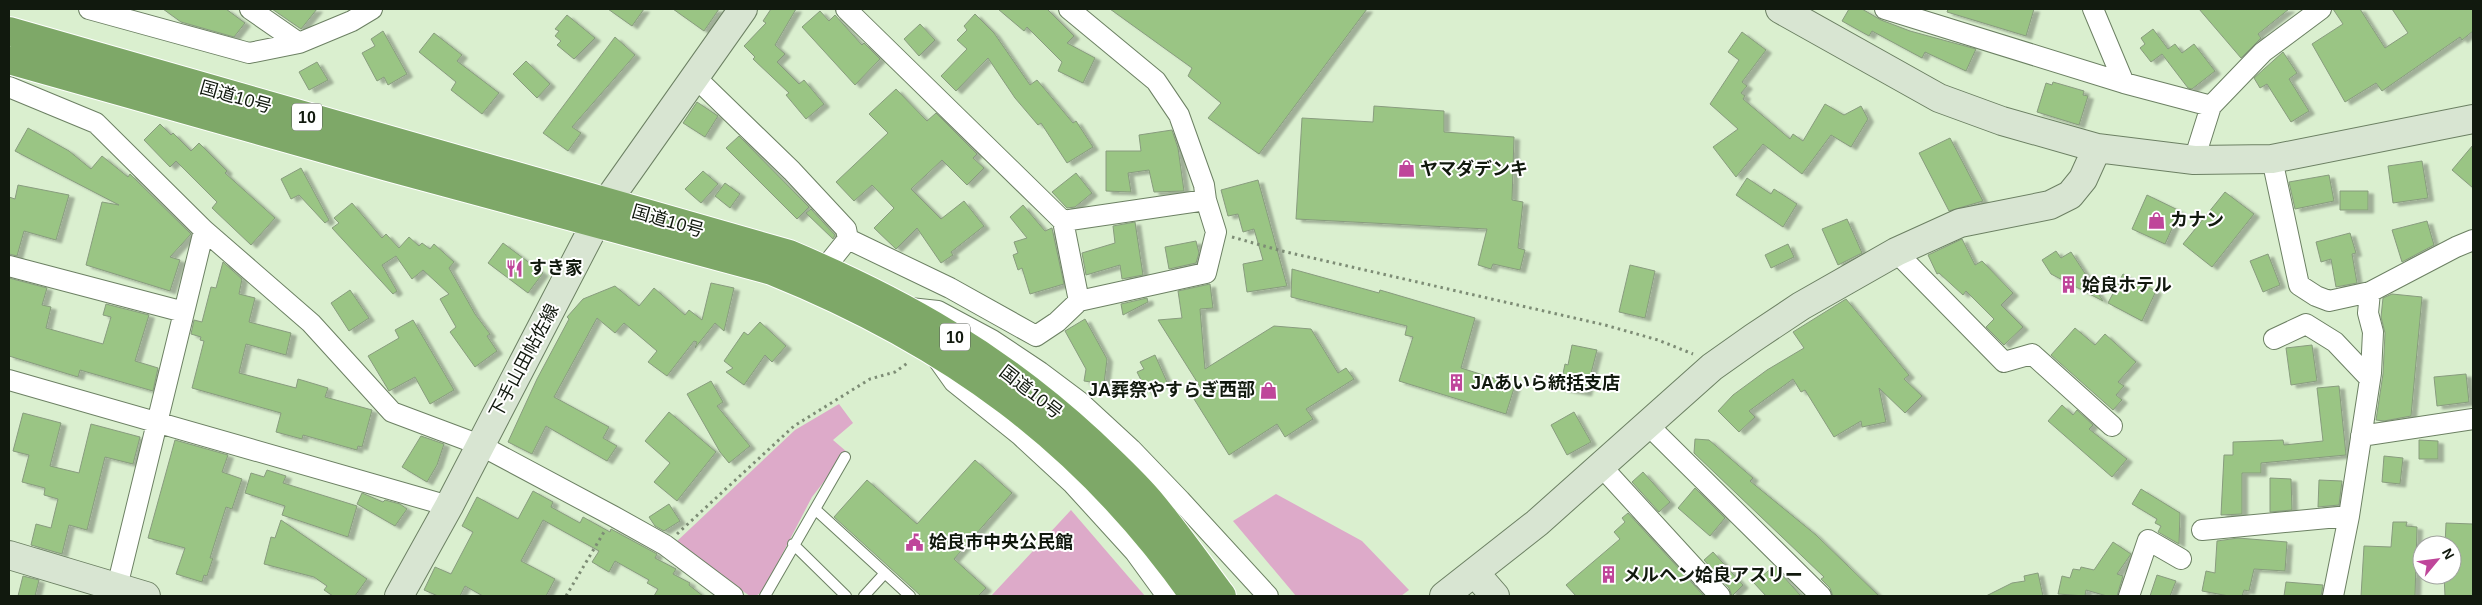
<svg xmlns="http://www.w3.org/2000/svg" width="2482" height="605" font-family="Arial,'Noto Sans JP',sans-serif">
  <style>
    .green { fill: #ddaac9 }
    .building { fill: #9ac584; stroke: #889c7e; filter: url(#shadow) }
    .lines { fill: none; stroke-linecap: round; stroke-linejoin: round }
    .lane-casing { stroke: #6c8063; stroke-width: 12 }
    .street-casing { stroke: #6c8063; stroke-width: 22 }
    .secondary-casing { stroke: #6c8063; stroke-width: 30 }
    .highway-casing { stroke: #fff; stroke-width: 30 }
    .path { stroke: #7d8c75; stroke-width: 3; stroke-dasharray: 2.5 4; stroke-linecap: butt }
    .lane { stroke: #fff; stroke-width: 10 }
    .street { stroke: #fff; stroke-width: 20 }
    .secondary { stroke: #d8e5d2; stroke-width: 28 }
    .highway { stroke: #7ea868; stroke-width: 28 }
    .labels { text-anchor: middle; stroke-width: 4; stroke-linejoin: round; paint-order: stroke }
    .shield { fill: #fff; stroke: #585e56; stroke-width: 1 }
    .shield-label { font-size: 16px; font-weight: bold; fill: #11190e }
    .street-label { font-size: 18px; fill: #11190e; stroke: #fff }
    .poi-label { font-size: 18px; font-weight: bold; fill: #11190e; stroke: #fff; text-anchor: start }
  </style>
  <defs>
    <filter id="shadow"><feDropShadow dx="5.5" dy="3" stdDeviation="1" flood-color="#0004"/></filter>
  </defs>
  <rect width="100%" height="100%" fill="#daefcf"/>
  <!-- green -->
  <path class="green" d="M839,404L853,423L833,440L847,452L812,497L763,591L756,596H750L686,553L675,543L795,430Z
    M1276,494L1362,541L1409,590L1401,596H1296L1233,521Z
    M1071,510L1145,596H991Z"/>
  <!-- building -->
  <path class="building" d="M163,9H226L245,23L234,37L181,22Z
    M272,9H317L301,29Z
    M608,9H644L632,26Z
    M673,9H719L704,31Z
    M771,9H796L775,45L785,54L777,62L799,84L804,80L824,104L806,119L786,95L789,93L753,59L755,57L744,46L766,23L763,21Z
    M998,9H1047L1074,36L1067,43L1095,58L1083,83L1058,71L1062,62L1027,27L1024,31Z
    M1110,9H1367L1259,154L1208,118L1221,103L1188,76L1192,68Z
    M1849,9H1862L1881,20L1910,31L1976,49L1966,71L1925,52L1922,58L1872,31L1869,36L1842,21Z
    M1948,9H2034L2026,36L1947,12Z
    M2199,9H2289L2258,34L2261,38L2241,58Z
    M2333,9H2360L2385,48L2408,33L2392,9H2473V31L2462,40L2460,37L2382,91L2376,83L2345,102L2312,44L2343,24Z
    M820,11L829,21L835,15L862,45L864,43L880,59L855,85L802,27Z
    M975,14L994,33L1030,85L1037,80L1073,123L1076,121L1093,147L1067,163L1041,123L1038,125L1015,98L988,58L956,91L941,76L967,49L957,40L967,30L964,26Z
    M567,15L595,38L574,59L557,45L561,41L555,36L559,31L555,29Z
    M920,24L935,40L919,56L904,39Z
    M2153,29L2168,49L2175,44L2182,53L2194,44L2215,71L2192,89L2188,88L2162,54L2151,62L2140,48L2145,44L2141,38Z
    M383,31L407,74L388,85L384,77L377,81L362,53L375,46L371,39Z
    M1742,32L1766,50L1742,82L1747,86L1741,93L1745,96L1743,99L1790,139L1793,134L1803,141L1825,104L1844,115L1861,106L1868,119L1851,147L1831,135L1802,174L1763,144L1736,177L1713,147L1738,129L1710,104L1739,60L1728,52Z
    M434,33L462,55L457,61L499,93L482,114L451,90L456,82L419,52Z
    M615,37L635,55L572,127L581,133L568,151L543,133Z
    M2283,52L2297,73L2289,79L2309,111L2291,122L2267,84L2260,88L2254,78Z
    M526,61L550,84L537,98L513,74Z
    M317,62L328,80L309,90L299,72Z
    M2053,82L2084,91L2083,95L2088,96L2079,125L2037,112L2046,83L2052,85Z
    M896,89L927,121L936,113L977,154L973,158L984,168L967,185L942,160L911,189L941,219L964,201L984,226L951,252L953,255L941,263L917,228L896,249L874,228L894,208L872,185L854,201L836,182L888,133L869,114Z
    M697,102L718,116L705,137L683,123Z
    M1374,106L1444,111V132L1514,137L1512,200L1523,202L1518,248L1525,250L1520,270L1493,264L1491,269L1478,265L1487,229L1296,219L1302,118L1373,122Z
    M160,124L171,135L173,133L191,151L199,143L227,171L225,173L275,218L251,245L212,208L217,202L176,161L170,167L144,140Z
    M28,128L69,151L91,169L102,156L128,177L130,174L191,234L170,257L180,260L170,291L86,265L102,202L119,205L15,151Z
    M1172,130L1178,148L1184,191L1154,192L1149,170L1128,173L1131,192L1106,191V151H1141L1139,135Z
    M739,136L809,207L797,219L726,148Z
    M1950,138L1983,201L1949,211L1919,153Z
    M2473,145V188L2452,170Z
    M2422,161L2428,198L2393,203L2388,166Z
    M301,168L329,220L325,223L299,195L291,199L281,179Z
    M703,171L718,184L701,203L685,189Z
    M1076,173L1092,193L1075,207L1067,208L1052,192Z
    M2329,175L2334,201L2295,209L2289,182Z
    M1747,178L1771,194L1774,189L1797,204L1783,227L1736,195Z
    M1258,180L1287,286L1247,292L1243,264L1263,260L1254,229L1243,232L1238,214L1228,216L1221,190Z
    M725,183L740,194L730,208L715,196Z
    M18,185L69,195L56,240L24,231L17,256L9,254V197L15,199Z
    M2340,191H2368V210H2340Z
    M2225,192L2254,214L2212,267L2183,244Z
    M2147,195L2180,211L2165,244L2132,229Z
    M352,203L382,238L386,234L399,248L409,237L419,246L422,243L430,249L434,244L454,262L449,268L475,314L490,334L487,336L497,351L475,367L450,332L456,327L440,299L449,294L423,270L412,279L396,256L382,265L397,291L393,294L332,228L339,223L334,218Z
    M1023,205L1045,231L1052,228L1064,284L1030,294L1022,268L1018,270L1013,255L1018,253L1014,242L1027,238L1010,217Z
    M811,209L835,235L833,239L806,213Z
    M1847,219L1862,253L1838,265L1822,229Z
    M2427,221L2434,245L2402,262L2392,230Z
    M1135,222L1143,275L1122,279L1120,265L1086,275L1082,253L1115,243L1113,226Z
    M2350,233L2356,253L2352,254L2357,283L2336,287L2331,259L2321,262L2316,242Z
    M1962,239L1975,265L1982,261L2013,293L2001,305L2023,327L2004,345L1986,327L1994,319L1966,291L1963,295L1939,273L1937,274L1928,255Z
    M1196,241L1199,253L1196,263L1169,269L1165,247Z
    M503,243L543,273L528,293L488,263Z
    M1788,244L1794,257L1771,268L1765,255Z
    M2056,251L2061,258L2071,252L2103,301L2051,274L2042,260Z
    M2268,254L2280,285L2263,292L2250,261Z
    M223,262L242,279L239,294L255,298L249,322L291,333L286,355L246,344L239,373L296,388L298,379L328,388L325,397L372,410L362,447L358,446L357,450L303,435L302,439L276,432L281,413L192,388L204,341L200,340L201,337L191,334L194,320L202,322L211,287L216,288Z
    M1630,265L1655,271L1645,318L1619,312Z
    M1292,269L1379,293L1380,290L1475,318L1461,368L1515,385L1506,414L1399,381L1413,337L1405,335L1407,326L1291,297Z
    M2123,274L2156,291L2142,321L2108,303Z
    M9,278L47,288L42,305L51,307L46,328L103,344L111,317L103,315L106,304L149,315L135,361L158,368L153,391L80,370L78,377L9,356Z
    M711,283L734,288L724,331L715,323L695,348L697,342L694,341L667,376L648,362L657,351L624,323L615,333L597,318L554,397L609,427L603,438L617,446L607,461L546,426L532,454L508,442L537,379L569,319L567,317L583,299L615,286L639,306L654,288L685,315L689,310L702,320Z
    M1210,284L1213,308L1200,309L1205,369L1274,326L1311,329L1338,373L1346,368L1354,379L1306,409L1313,419L1285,437L1277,424L1229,455L1194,399L1204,393L1158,320L1182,318L1178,291Z
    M350,290L369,318L349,331L331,303Z
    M2392,294L2422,297L2411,416L2384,421L2376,420L2383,374L2385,333L2381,317L2383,298Z
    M1147,298L1148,302L1123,315L1121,304Z
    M1846,299L1909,375L1904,379L1922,396L1905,413L1879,388L1886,422L1862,427L1861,421L1834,437L1805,390L1801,392L1793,379L1749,411L1755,417L1739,432L1718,411L1733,395L1767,370L1804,348L1793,332Z
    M1085,319L1107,359L1104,384L1084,381L1086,369L1065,331Z
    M413,320L454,390L430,404L415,377L389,391L368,356L399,338L395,330Z
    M760,322L786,346L772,362L765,355L744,385L726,372L733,368L724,361L744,332L748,335Z
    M2075,328L2095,345L2105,334L2136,362L2118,382L2124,386L2116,395L2122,400L2113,410L2051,355Z
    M1572,345L1597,350L1586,393L1560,388L1565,364L1568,365Z
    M2312,345L2317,381L2291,385L2286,348Z
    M1155,355L1167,382L1147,392L1137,372L1144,369L1140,362Z
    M2466,374L2469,402L2437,406L2434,377Z
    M711,381L723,402L717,406L750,446L729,463L720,452L687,394Z
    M2339,386L2346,455L2261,463V473H2242V514L2221,515L2224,455H2233V442L2283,440L2284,445L2323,441L2317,388Z
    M2062,405L2073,415L2077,410L2093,425L2089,429L2127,459L2112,477L2048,421Z
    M669,412L716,452L677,501L654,482L670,463L645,441Z
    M1574,412L1591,442L1567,455L1551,425Z
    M23,413L61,423L50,466L79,473L91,424L140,437L133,464L105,457L87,530L69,525L62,554L31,545L36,524L51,528L58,499L44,495L45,488L22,482L29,455L13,451Z
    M421,436L444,444L437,465L427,482L402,467Z
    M1695,439L1709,440L1753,478L1750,481L1816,535L1879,596H1833L1830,588L1821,579L1824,577L1694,453Z
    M175,440L228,455L222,472L242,479L232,509L226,507L210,558H213L207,576L204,575L202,582L176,574L185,548L148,538Z
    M2419,440L2438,441V459H2419Z
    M2384,456L2403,458L2400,484L2382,482Z
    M975,460L1012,493L954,559L986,588L978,596H921L834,517L867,480L917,524Z
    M267,470L286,476L283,483L357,506L348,537L282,515L285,506L245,493L251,473L264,477Z
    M1643,472L1670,502L1659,512L1632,482Z
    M2270,478L2291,479L2292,510L2270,512Z
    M2319,480L2342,481L2339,505L2318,507Z
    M1695,488L1725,518L1710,536L1678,508Z
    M2141,489L2180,513L2179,544L2158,532L2161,526L2155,523L2157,519L2132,504Z
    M533,491L553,502L551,507L580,523L583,517L610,532L611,529L657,554L655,558L676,569L673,574L690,583L689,585L703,596H654L658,589L647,583L649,580L615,561L609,572L592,562L599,551L543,520L521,561L555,579L546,596H483L465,586L460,596H438L424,590L435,567L451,574L473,532L462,526L477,497L518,519Z
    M362,493L383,502L385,500L400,504L407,509L395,526L357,504Z
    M669,504L680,521L664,531L655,526L649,517Z
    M1628,513L1704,596H1576L1566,585L1620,539L1614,532L1625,522L1622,518Z
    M281,520L367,579L355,596H333L324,590L327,586L314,577L264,564L271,537L275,538Z
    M2393,522H2407L2406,526L2417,527L2415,596H2361L2364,546L2391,547Z
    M2446,523L2473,524V596H2445L2444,575H2452V545H2445Z
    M2238,538L2287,542L2285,571L2254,569L2249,591L2244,590L2242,596H2229L2202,591L2206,571L2215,573L2217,541Z
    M2113,542L2131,554L2117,574L2123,576L2117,596H2107L2086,590L2085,596L2058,594L2062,576L2070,578L2073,569L2080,570L2081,567L2094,570Z
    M1713,552L1743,585L1732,596L1729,588L1704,560Z
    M1774,566L1801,596H1766L1754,583Z
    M2038,573L2043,596H1986L2012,583L2025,581L2024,576Z
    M2157,575L2176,581L2170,596H2150Z
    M23,576L39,580L35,596H18Z
    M2286,582L2323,585L2321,596H2284Z"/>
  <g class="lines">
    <defs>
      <path id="lane" d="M816,510L910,596
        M793,544L846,596
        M765,596L845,457
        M864,596L885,573"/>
      <path id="street" d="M89,9L249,53L299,43L352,21L372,9
        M250,9L299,43
        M846,9L1063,221L1206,200
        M1885,9L2124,83L2211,106
        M2093,9L2124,83
        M695,77L792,171L846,229L848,239L824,269
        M9,87L96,123L204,230L311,323L392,412L480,445L613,516L665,545L733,596
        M2272,159L2299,285L2316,296L2329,301L2370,292L2456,247L2473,240
        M2194,160L2211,106L2263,52L2321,9
        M1063,221L1079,301L1206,273L1216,232L1206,200L1204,185L1179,115L1156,81L1069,9
        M848,239L950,288L1036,336L1057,322L1079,301
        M1896,252L2004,362L2032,354L2112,426
        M9,266L184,312
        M910,308L938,311L992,340L1040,372L1080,402L1131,449L1180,500L1268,596
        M2274,339L2306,324L2335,342L2370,379
        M937,358L954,382L1020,435L1073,484L1135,552L1167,596
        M9,380L449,506
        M1647,424L1821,596
        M2361,436L2473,419
        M1601,466L1720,596
        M2202,530L2349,516
        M117,587L204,230
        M2129,596L2148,540L2181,559
        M2333,596L2349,516L2371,373L2373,332L2368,313L2370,292"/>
      <path id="secondary" d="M1780,9L1939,98L2002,121L2097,148L2194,160L2272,159L2473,119
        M9,555L146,596
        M1475,573L1495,596
        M399,596L449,506L606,203L743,9
        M1444,596L1537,523L1712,367L1753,338L1801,306L1896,252L1960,223L2050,205L2070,195L2083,179L2097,148"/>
      <path id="highway" d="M9,31L789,254C903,302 998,356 1090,441C1110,460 1131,479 1149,500C1175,531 1198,564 1222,596
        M9,60L388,167L772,271C948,342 1084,440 1194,596"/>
    </defs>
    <!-- lane casing -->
    <use href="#lane" class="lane-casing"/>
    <!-- street casing -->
    <use href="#street" class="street-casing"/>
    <!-- secondary casing -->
    <use href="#secondary" class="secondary-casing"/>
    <!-- highway casing -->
    <use href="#highway" class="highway-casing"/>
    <!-- path -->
    <path class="path" d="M1232,237L1282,251L1605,325L1658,340L1693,354
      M677,534L794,426L870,379L895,372L909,362
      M566,596L604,532"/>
    <!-- lane -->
    <use href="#lane" class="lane"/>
    <!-- street -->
    <use href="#street" class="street"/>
    <!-- secondary -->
    <use href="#secondary" class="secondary"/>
    <!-- highway -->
    <use href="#highway" class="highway"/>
  </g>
  <!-- icons -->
  <defs>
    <symbol id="shop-bare" viewBox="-9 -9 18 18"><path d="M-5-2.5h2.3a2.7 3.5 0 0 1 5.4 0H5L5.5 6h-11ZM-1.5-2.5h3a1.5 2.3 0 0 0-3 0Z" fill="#bf469a" stroke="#fff" stroke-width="2.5" paint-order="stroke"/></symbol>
    <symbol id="restaurant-bare" viewBox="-9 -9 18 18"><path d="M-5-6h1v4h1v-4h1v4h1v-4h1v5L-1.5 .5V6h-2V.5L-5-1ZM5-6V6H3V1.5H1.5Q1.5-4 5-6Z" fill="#bf469a" stroke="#fff" stroke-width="2.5" paint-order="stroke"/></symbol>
    <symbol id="building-bare" viewBox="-9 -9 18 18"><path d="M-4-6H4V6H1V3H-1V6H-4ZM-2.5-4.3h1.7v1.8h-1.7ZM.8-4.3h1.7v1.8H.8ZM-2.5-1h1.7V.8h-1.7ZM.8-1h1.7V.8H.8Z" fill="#bf469a" stroke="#fff" stroke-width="2.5" paint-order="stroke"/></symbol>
    <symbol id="civic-bare" viewBox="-9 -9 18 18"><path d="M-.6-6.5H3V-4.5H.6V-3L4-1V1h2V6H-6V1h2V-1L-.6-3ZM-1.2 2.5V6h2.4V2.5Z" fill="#bf469a" stroke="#fff" stroke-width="2.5" paint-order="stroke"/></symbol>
  </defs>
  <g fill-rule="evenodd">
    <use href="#shop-bare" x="1394" y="156" width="25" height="25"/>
    <use href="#shop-bare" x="2144" y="208" width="25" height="25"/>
    <use href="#restaurant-bare" x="502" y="256" width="25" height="25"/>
    <use href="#building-bare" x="2056" y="272" width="25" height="25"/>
    <use href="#building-bare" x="1444" y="370" width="25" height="25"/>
    <use href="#shop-bare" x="1256" y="378" width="25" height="25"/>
    <use href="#civic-bare" x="902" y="530" width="25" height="25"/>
    <use href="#building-bare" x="1596" y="562" width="25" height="25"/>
  </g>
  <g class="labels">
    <!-- shield labels -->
    <g class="shield">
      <rect x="292" y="103.5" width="30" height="27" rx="4"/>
      <rect x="940" y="323.5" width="30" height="27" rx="4"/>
    </g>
    <g class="shield-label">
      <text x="307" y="123">10</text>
      <text x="955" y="343">10</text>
    </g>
    <!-- street labels -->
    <g class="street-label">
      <text transform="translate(236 97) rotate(16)" y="6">国道10号</text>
      <text transform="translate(668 221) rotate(16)" y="6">国道10号</text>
      <text transform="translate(524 361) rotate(-62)" y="6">下手山田帖佐線</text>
      <text transform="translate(1031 392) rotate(38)" y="6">国道10号</text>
    </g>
    <!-- poi labels -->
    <g class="poi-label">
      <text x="1420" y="175">ヤマダデンキ</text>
      <text x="2170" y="226">カナン</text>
      <text x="529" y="274">すき家</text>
      <text x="2082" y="291">姶良ホテル</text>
      <text x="1471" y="389">JAあいら統括支店</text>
      <text x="1255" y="396" text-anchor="end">JA葬祭やすらぎ西部</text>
      <text x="929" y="548">姶良市中央公民館</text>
      <text x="1623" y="581">メルヘン姶良アスリー</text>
    </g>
  </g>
  <!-- border -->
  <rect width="2482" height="605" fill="none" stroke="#11190e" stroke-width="20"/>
  <!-- north arrow -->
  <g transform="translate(2437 560) rotate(61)"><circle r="24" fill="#ffffff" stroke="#a0a39f"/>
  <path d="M0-4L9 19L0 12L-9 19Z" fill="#bf469a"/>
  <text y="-8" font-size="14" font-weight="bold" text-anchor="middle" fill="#11190e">N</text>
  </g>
</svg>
